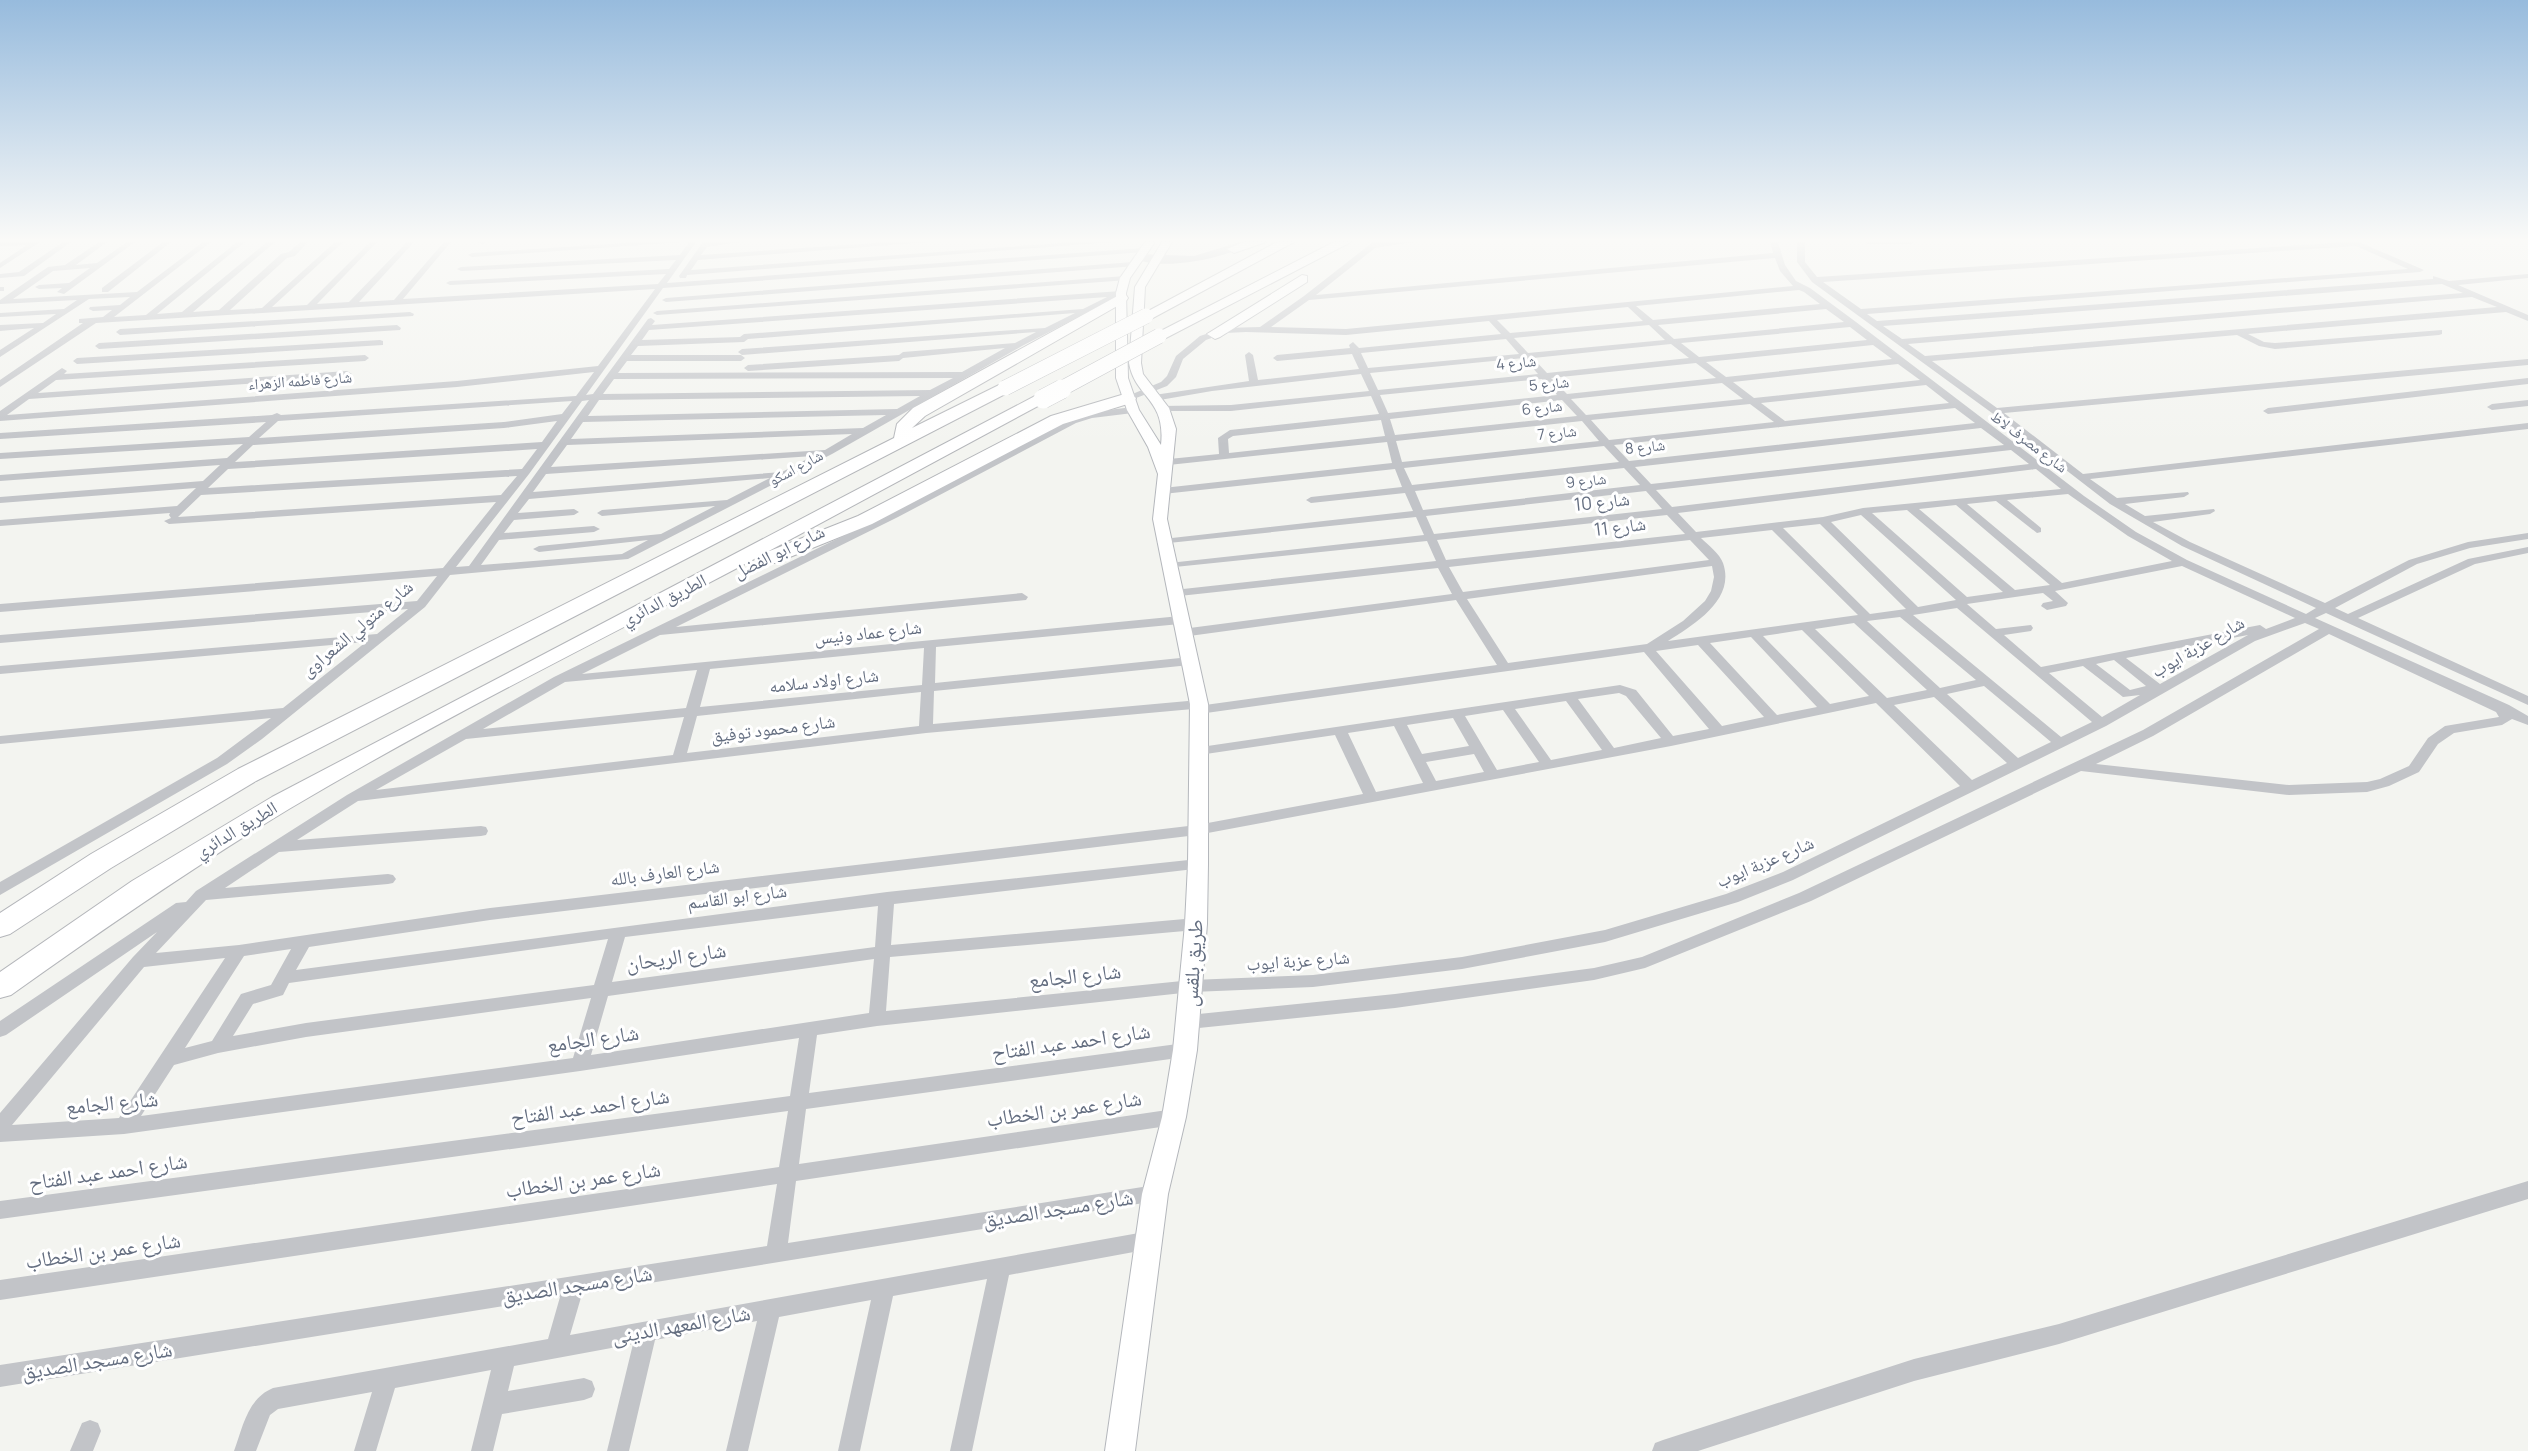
<svg xmlns="http://www.w3.org/2000/svg" width="2528" height="1451" font-family="Manrope,'Noto Naskh Arabic',sans-serif">
  <style>
    .lines { fill: none; stroke-linecap: round; stroke-linejoin: round }
    .secondary-casing { stroke: #b4b7bc; stroke-width: 2 }
    .motorway-casing { stroke: #b4b6ba; stroke-width: 2 }
    .minor { fill: #c2c4c8; fill-rule: evenodd }
    .tertiary { fill: #c2c4c8; fill-rule: evenodd }
    .secondary { fill: #fff; fill-rule: evenodd }
    .motorway { fill: #fff; fill-rule: evenodd }
    .motorway-bridge-far1-casing { stroke: #b4b6ba; stroke-width: 16; stroke-linecap: butt }
    .motorway-bridge-casing { stroke: #b4b6ba; stroke-width: 20; stroke-linecap: butt }
    .motorway-bridge-far1 { stroke: #fff; stroke-width: 15 }
    .motorway-bridge { stroke: #fff; stroke-width: 19 }
    .labels { text-anchor: middle; stroke-width: 6; stroke-linejoin: round; paint-order: stroke }
    .far-street-label { font-size: 15px; fill: #646e80; stroke: #fff }
    .street-label { font-size: 18px; fill: #646e80; stroke: #fff }
    .near-street-label { font-size: 21px; fill: #646e80; stroke: #fff }
  </style>
  <rect width="100%" height="100%" fill="#f3f4f0"/>
  <g class="lines">
    <defs>
      <path id="secondary" d="M1145,242H1155L1130,278L1126,293L1128,378L1139,410L1161,445C1166,398 1135,398 1129,363L1135,287L1162,242H1172L1145,287L1141,363L1143,374L1169,408L1176,429L1167,519L1208,704V864L1207,924L1197,1050L1186,1117L1168,1194L1135,1451H1105L1142,1194L1162,1117L1173,1050L1185,924L1188,864L1190,704L1153,519L1158,474L1148,447L1127,410L1116,378V293L1120,278Z"/>
      <path id="motorway" d="M1244,242H1266L1234,253L1227,249Z
        M1277,242H1294L1151,319H1141L1139,316Z
        M1334,242H1351L1164,339H1154L1151,336Z
        M1302,275L1307,276V282L1220,337L1215,339L1207,334Z
        M1121,294L1126,295L1128,298L1126,301L925,416L912,428L999,385H1011L1013,388L1011,391L256,781L111,868L10,934L0,937V913L91,854L238,769L894,438L897,424L913,408Z
        M1128,393L1136,398L1134,402L1063,424L872,524L775,563H761L758,559L760,556C603,639 442,718 289,809C193,867 102,930 11,995L0,998V972L132,881L272,797L1037,395H1049L1051,399L767,552L858,516L1051,416Z"/>
    </defs>
    <!-- secondary casing -->
    <use href="#secondary" class="secondary-casing"/>
    <!-- motorway casing -->
    <use href="#motorway" class="motorway-casing"/>
    <!-- minor -->
    <path class="minor" d="M0,242H40L0,268V263L27,245L0,246Z
      M63,242H71L24,276L0,278V274L19,272Z
      M99,242H107L76,265L97,263L127,242H135L64,294L57,292L62,288L39,289L35,287L39,285L69,283L90,268L53,271L13,299L137,292L203,242H211L114,317L146,315L237,242H245L157,314L182,312L267,242H275L193,312L219,310L281,254L289,252L300,242H308L295,256L287,258L230,310L262,308L335,242H343L272,307L307,305L370,242H377L317,304L349,302L407,242H414L359,302L394,300L444,242H451L403,299L658,284L666,274L450,285L446,283L450,281L669,269L676,260L461,271L457,269L461,267L680,255L689,242H696L667,283L1144,248L1148,250L1144,252L663,288L586,395L593,394L648,319L651,318L655,321L652,325L1121,291L1125,293L1022,346L832,454L628,559L450,575L425,607L262,739L227,764L0,895V882L217,758L271,718L0,744V736L283,708L366,642L0,674V666L377,634L408,609L0,643V635L417,601L437,576L0,612V604L443,568L496,502L169,524L164,521L171,518L169,515L170,513L0,526V520L177,506L196,488L0,503V497L203,481L220,465L0,481V475L227,458L243,444L0,459V453L249,437L266,422L0,439V433L272,415L277,413L281,415L576,396L594,372L457,387L0,421V411L62,368L67,371L64,374L365,355L369,358L365,361L56,380L38,393L347,371L352,374L347,377L29,399L7,415L457,381L598,366L655,289L96,323L0,387V380L83,323H79V319L103,317L112,310L93,311L89,309L90,307L120,305L130,297L89,299L0,357V350L34,328L0,331V325L43,323L56,314L0,317V313L64,309L77,300L0,304V300L48,267L65,265ZM1107,297L1083,309L744,334L740,337L642,340L649,330ZM1075,313L1045,328L742,349L738,352L742,355L1036,332L1015,343L903,352L899,355L748,365L744,368L748,371L899,361L903,358L1005,348L962,372L618,373L627,361H741L745,358L741,355H631L638,346L744,342L748,339ZM953,378L930,390L603,394L614,379ZM920,396L897,409L588,416L599,400ZM589,400L469,566L456,567L529,474L582,401ZM572,401L562,414L504,422L259,438L278,421ZM886,415L863,428L571,439L583,422ZM557,421L542,442L235,462L253,445L504,428ZM852,434L825,450L551,467L567,445ZM537,449L522,469L208,488L228,469ZM813,456L782,472L533,492L546,474ZM517,476L501,495L178,517L201,495ZM770,478L727,500L602,510L597,513L602,516L715,506L661,534L539,546L533,549L539,552L648,540L622,554L481,565L499,540L594,532L600,529L594,526L504,533L514,520L574,515L579,512L574,509L518,513L529,499Z
      M163,242H171L108,292H102V288Z
      M478,242H486L483,244Z
      M639,242H683L472,257L468,255L472,253Z
      M703,242H740L707,247L701,255L889,242H929L698,260L691,270L1075,242H1113L687,275L686,278H680L679,276Z
      M1373,242H1414L1375,248L1316,295L1773,253L1770,242H1778L1785,265L1796,281L1810,288L1856,322L2084,496L2136,532L2187,560L2306,614L2316,608L2182,546L2110,504L1992,413L1812,282L1797,262V242H1805V262L1817,277L2348,242H2359L2424,270L2420,272L1867,314L1877,321L2433,279V276L2449,281L2528,274V278L2458,285L2528,315V321L2506,312L2248,334L2264,342L2275,343L2442,330V334L2439,335L2275,349L2259,346L2237,335L1932,361L1997,408L2528,359V365L2004,413L2083,474L2528,423V429L2090,479L2117,498L2188,492L2189,494L2184,497L2125,504L2145,516L2214,509L2215,511L2210,514L2153,522L2190,542L2325,603L2409,560L2468,542L2528,533V539L2470,548L2417,564L2335,608L2348,614L2468,559L2528,547V553L2475,564L2358,618L2528,696V705L2326,613L2315,618L2509,705L2528,716V725L2512,719L2502,725L2454,733L2438,744L2419,772L2389,786L2367,792L2289,795L2081,771L1811,901L1645,968L1594,980L1395,1008L1189,1029L1183,1027L1180,1022L1183,1017L1189,1015L1395,994L1594,968L1642,957L1799,893L2143,730L2319,629L2305,623L2255,641L2106,726L1793,880L1738,902L1605,942L1462,969L1313,987L1192,992L877,1026L817,1035L809,1093L1185,1043L1191,1045L1194,1050L1191,1055L1185,1057L806,1109L799,1164L1174,1109L1181,1112L1183,1117L1181,1122L1174,1125L796,1181L788,1243L1155,1185L1162,1188L1165,1194L1162,1200L582,1294L570,1335L1150,1231L1157,1234L1160,1240L1157,1246L1150,1249L1009,1275L972,1451H950L987,1279L893,1296L860,1451H838L871,1300L779,1317L748,1451H726L757,1321L655,1340L629,1451H607L633,1344L514,1366L508,1391L584,1378L592,1381L595,1389L592,1397L584,1400L502,1414L493,1451H471L491,1370L395,1388L376,1451H354L372,1392L278,1409L270,1415L256,1451H234C243,1427 247,1399 273,1388L548,1339L560,1297L0,1387V1365L767,1246L777,1184L0,1300V1280L779,1167L788,1111L0,1219V1201L790,1096L799,1038L580,1071L124,1134L0,1142V1113L133,957L157,932L6,1035L0,1037V1021L176,903L186,902L196,891L347,795L554,677L890,513L1070,419L1091,412L1133,407L1138,410L1133,413L1092,418L1076,423L898,517L676,627L1022,593L1028,597L1026,600L660,635L582,674L1180,616L1186,620L1180,624L936,647L935,683L1190,657L1196,661L1190,665L934,691L933,724L1199,700L1204,701L1205,705L1497,665L1456,600L1182,637L1176,633L1182,629L1452,594L1438,568L1170,597L1168,594L1174,590L1436,561L1427,541L1165,568V564L1169,563L1424,535L1416,517L1159,544L1157,542L1163,539L1413,511L1405,493L1311,503L1306,500L1311,497L1402,487L1395,469L1163,494L1158,491L1163,488L1392,463L1387,442L1159,466L1154,463L1159,460L1219,454L1218,438L1230,430L1379,414L1371,396L1231,411H1163L1158,408L1160,406L1231,405L1369,391L1361,374L1212,391L1154,401L1149,398L1154,395L1249,381L1245,355L1249,352L1253,355L1258,380L1359,369L1352,354L1277,361L1273,358L1277,355L1350,348L1349,345L1353,342L1359,348L1501,334L1489,321L1346,335L1246,332L1225,333L1206,340L1183,359L1176,377L1167,386L1131,400L1123,398L1161,382L1167,376L1176,356L1200,336L1224,328L1260,327L1304,296ZM2356,246L2408,269L1861,309L1823,282ZM1775,258L1780,271L1793,286L1346,329L1271,327L1309,300ZM2442,284L2463,293L1902,339L1883,326ZM1799,290L1804,292L1820,304L1653,320L1636,306ZM2472,297L2497,307L1925,356L1908,344ZM1628,307L1643,321L1510,333L1497,320ZM1826,309L1844,322L1674,339L1658,325ZM1649,325L1665,340L1528,353L1514,338ZM1850,327L1867,340L1699,357L1681,343ZM1506,339L1519,354L1368,368L1361,353ZM1671,344L1689,358L1547,373L1533,358ZM1873,345L1892,359L1726,377L1706,362ZM1524,358L1538,374L1378,390L1370,373ZM1696,363L1716,378L1567,394L1551,378ZM1898,364L1920,380L1754,398L1733,382ZM1542,379L1557,395L1388,413L1380,395ZM1722,383L1743,399L1586,415L1571,399ZM1926,385L1949,403L1785,421L1761,403ZM1562,400L1577,416L1395,435L1390,419ZM1750,404L1774,422L1609,440L1591,420ZM1955,408L1975,423L1629,461L1614,445ZM1381,420L1385,436L1229,453L1228,439L1233,436ZM1582,421L1599,441L1402,462L1396,441ZM1981,428L2004,445L1651,484L1635,467ZM1604,446L1619,462L1412,485L1404,468ZM2011,450L2029,464L1672,507L1656,490ZM1624,468L1640,485L1423,510L1415,491ZM2036,469L2061,489L1863,508L1823,517L1696,532L1678,513ZM1646,491L1662,509L1434,534L1426,516ZM2068,494L2128,536L2172,561L2062,583L1967,504L1996,501L2037,533L2041,532V528L2007,500ZM1956,505L2050,585L2015,590L1919,509ZM1907,510L2003,592L1967,597L1872,513ZM1667,515L1685,534L1446,560L1437,540ZM1861,515L1956,600L1918,607L1831,522ZM1820,524L1906,609L1870,614L1783,528ZM1772,530L1858,615L1668,641C1693,625 1736,600 1723,563C1720,554 1708,545 1701,538ZM1690,540L1709,560L1463,592L1449,567ZM1712,566L1714,577L1711,591L1705,601L1683,621L1647,644L1508,663L1467,599ZM2182,566L2295,618L2266,629L2260,625L2041,667L2004,635L2031,631L2033,628L2031,625L1996,629L1967,604L2043,593L2053,601L2043,603L2041,606L2047,610L2066,606L2068,603L2055,591ZM1957,608L2092,722L2061,737L1913,615ZM1900,617L1976,680L1940,688L1867,621ZM1854,623L1927,690L1887,698L1815,629ZM1802,630L1869,696L1830,704L1763,636ZM2329,634L2496,712L2499,717L2445,726L2428,738L2409,766L2380,779L2367,782L2289,785L2096,764L2153,736ZM2248,635L2160,684L2126,658ZM1751,637L1817,707L1777,715L1710,643ZM1698,645L1764,717L1722,726L1656,651ZM924,648L922,685L700,707L710,669ZM1644,652L1709,729L1673,736L1636,690L1620,685L1194,748L1192,751L1199,755L1335,735L1363,794L1197,825L490,908L239,945L156,953L206,900L388,884L393,883L396,879L393,875L388,874L225,888L279,852L481,836L486,835L488,831L486,827L481,826L297,840L358,801L926,733L1193,709L1194,713L1199,714ZM2114,660L2146,686L2130,690L2096,664ZM2083,666L2123,697L2140,695L2102,717L2049,673ZM697,670L686,708L483,729L565,682ZM1984,686L2051,742L2018,758L1947,694ZM921,692L919,726L687,753L697,716ZM1619,693L1626,696L1661,738L1614,748L1578,699ZM1934,697L2007,763L1972,780L1894,705ZM1566,701L1602,750L1551,760L1515,709ZM1876,703L1960,786L1783,872L1726,894L1605,930L1462,957L1313,975L1192,980L886,1011L890,957L1196,930L1202,928L1204,924L1202,920L1196,918L891,945L894,904L1203,868L1206,864L1203,860L1198,859L887,892L296,970L309,947L490,920L1197,835L1671,746ZM1503,710L1539,762L1497,770L1465,716ZM684,717L673,755L376,790L466,739ZM1453,718L1469,746L1422,754L1407,725ZM1394,726L1423,783L1376,792L1348,733ZM1474,754L1484,772L1436,781L1426,762ZM878,906L875,947L612,982L625,937ZM608,939L594,985L306,1023L233,1036L253,1004L283,995L289,983ZM291,949L271,985L241,994L212,1041L185,1048L244,956ZM225,958L119,1118L12,1125L144,967ZM874,959L869,1013L591,1055L608,996ZM591,998L573,1058L141,1116L174,1065L218,1053L306,1037Z
      M1865,242H1914L1911,244H1868Z
      M1133,262H1136V266L666,302L662,300L666,298Z
      M1125,276L1129,278L1128,280L657,315L653,313L657,311Z
      M0,287H4V291H0Z
      M410,312L414,314L413,316L120,335L116,332L120,329Z
      M397,325L401,328L400,330L99,349L95,346L99,343Z
      M380,340L383,341V345L77,364L73,361L77,358Z
      M2528,378V384L2268,414L2263,411L2268,408Z
      M2528,400V406L2492,410L2487,407L2492,404Z
      M2528,1181V1199L2059,1344L1914,1381L1698,1451H1652L1655,1443L1663,1440L1914,1359L2059,1324Z
      M90,1420L98,1423L101,1431L93,1451H70L82,1423Z"/>
    <!-- tertiary -->
    <path class="tertiary" d="M1240,242H1252C1231,258 1156,273 1133,257L1138,254L1194,256Z"/>
    <!-- secondary -->
    <use href="#secondary" class="secondary"/>
    <!-- motorway -->
    <use href="#motorway" class="motorway"/>
    <defs>
      <path id="motorway-bridge-far1" d="M1005,388L1146,316
        M1059,390L1159,336"/>
      <path id="motorway-bridge" d="M1043,399L1062,389"/>
    </defs>
    <!-- motorway-bridge-far1 casing -->
    <use href="#motorway-bridge-far1" class="motorway-bridge-far1-casing"/>
    <!-- motorway-bridge casing -->
    <use href="#motorway-bridge" class="motorway-bridge-casing"/>
    <!-- motorway-bridge-far1 -->
    <use href="#motorway-bridge-far1" class="motorway-bridge-far1"/>
    <!-- motorway-bridge -->
    <use href="#motorway-bridge" class="motorway-bridge"/>
  </g>
  <!-- sky -->
  <linearGradient id="sky" x2="0" y2="1"><stop stop-color="#97bbdd"/><stop offset="0.54" stop-color="#fafaf8"/><stop offset="1" stop-color="#fafaf8" stop-opacity="0"/></linearGradient>
  <rect width="2528" height="445" fill="url(#sky)"/>
  <g class="labels">
    <!-- far-street labels -->
    <g class="far-street-label">
      <text transform="translate(1516 363) rotate(-6)" y="5">شارع 4</text>
      <text transform="translate(300 381) rotate(-4)" y="5">شارع فاطمه الزهراء</text>
      <text transform="translate(1549 384) rotate(-6)" y="5">شارع 5</text>
      <text transform="translate(1542 408) rotate(-6)" y="5">شارع 6</text>
      <text transform="translate(1557 433) rotate(-6)" y="5">شارع 7</text>
      <text transform="translate(2029 442) rotate(37)" y="5">شارع مصرف لاظ</text>
      <text transform="translate(1645 447) rotate(-6)" y="5">شارع 8</text>
      <text transform="translate(796 468) rotate(-28)" y="5">شارع اسكو</text>
      <text transform="translate(1586 481) rotate(-6)" y="5">شارع 9</text>
    </g>
    <!-- street labels -->
    <g class="street-label">
      <text transform="translate(1602 502) rotate(-6)" y="6">شارع 10</text>
      <text transform="translate(1620 527) rotate(-7)" y="6">شارع 11</text>
      <text transform="translate(779 552) rotate(-26)" y="6">شارع ابو الفضل</text>
      <text transform="translate(664 600) rotate(-27)" y="6">الطريق الدائري</text>
      <text transform="translate(357 629) rotate(-40)" y="6">شارع متولي الشعراوى</text>
      <text transform="translate(868 633) rotate(-6)" y="6">شارع عماد ونيس</text>
      <text transform="translate(2198 647) rotate(-30)" y="6">شارع عزبة ايوب</text>
      <text transform="translate(824 681) rotate(-6)" y="6">شارع اولاد سلامه</text>
      <text transform="translate(773 729) rotate(-7)" y="6">شارع محمود توفيق</text>
      <text transform="translate(236 830) rotate(-31)" y="6">الطريق الدائري</text>
      <text transform="translate(1765 862) rotate(-23)" y="6">شارع عزبة ايوب</text>
      <text transform="translate(665 873) rotate(-7)" y="6">شارع العارف بالله</text>
      <text transform="translate(737 897) rotate(-7)" y="6">شارع ابو القاسم</text>
      <text transform="translate(1298 961) rotate(-4)" y="6">شارع عزبة ايوب</text>
    </g>
    <!-- near-street labels -->
    <g class="near-street-label">
      <text transform="translate(676 957) rotate(-8)" y="7">شارع الريحان</text>
      <text transform="translate(1193 963) rotate(-86)" y="7">طريق بلقس</text>
      <text transform="translate(1075 976) rotate(-6)" y="7">شارع الجامع</text>
      <text transform="translate(593 1039) rotate(-8)" y="7">شارع الجامع</text>
      <text transform="translate(1071 1042) rotate(-8)" y="7">شارع احمد عبد الفتاح</text>
      <text transform="translate(112 1103) rotate(-5)" y="7">شارع الجامع</text>
      <text transform="translate(590 1107) rotate(-8)" y="7">شارع احمد عبد الفتاح</text>
      <text transform="translate(1064 1109) rotate(-8)" y="7">شارع عمر بن الخطاب</text>
      <text transform="translate(108 1172) rotate(-8)" y="7">شارع احمد عبد الفتاح</text>
      <text transform="translate(583 1180) rotate(-8)" y="7">شارع عمر بن الخطاب</text>
      <text transform="translate(1058 1209) rotate(-9)" y="7">شارع مسجد الصديق</text>
      <text transform="translate(103 1251) rotate(-8)" y="7">شارع عمر بن الخطاب</text>
      <text transform="translate(577 1285) rotate(-9)" y="7">شارع مسجد الصديق</text>
      <text transform="translate(681 1325) rotate(-10)" y="7">شارع المعهد الدينى</text>
      <text transform="translate(97 1361) rotate(-9)" y="7">شارع مسجد الصديق</text>
    </g>
  </g>
</svg>
